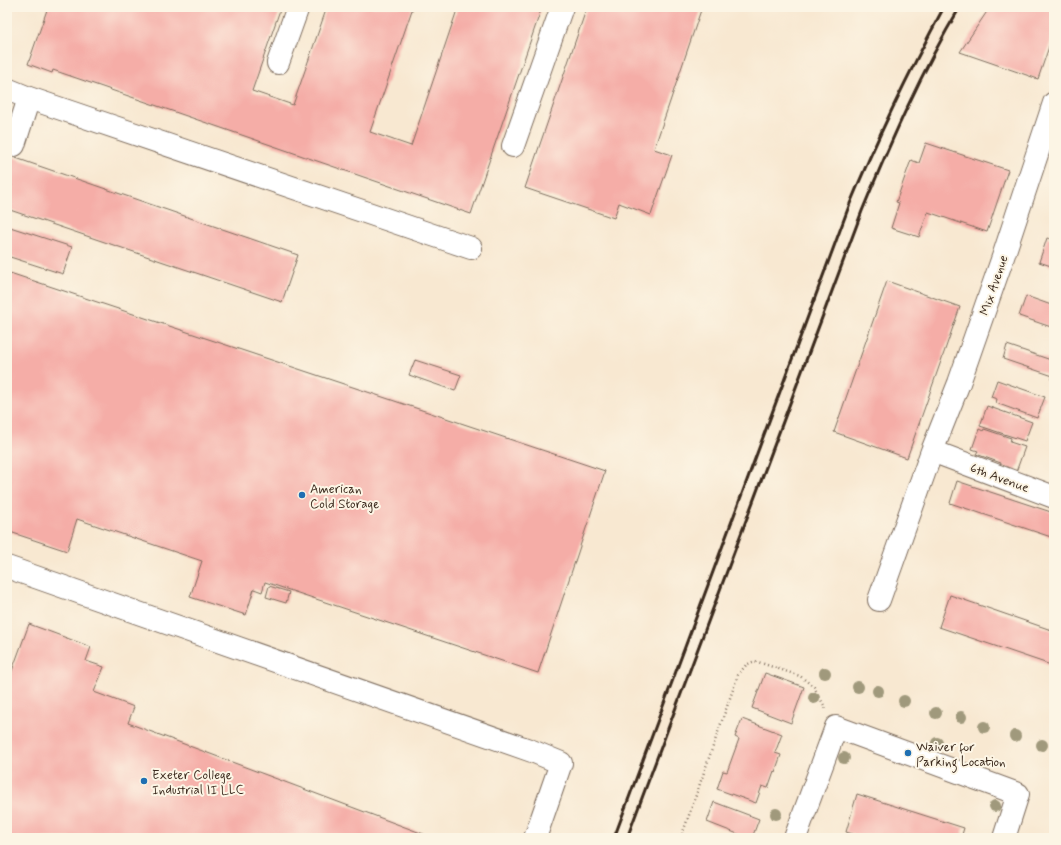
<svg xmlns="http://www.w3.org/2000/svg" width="1061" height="845" font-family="Mynerve,sans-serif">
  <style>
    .building { fill: #f5ada7 }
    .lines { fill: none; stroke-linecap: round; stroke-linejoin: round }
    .minor-casing { stroke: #7d6c5d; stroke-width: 24 }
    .path { stroke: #7d6c5d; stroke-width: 2.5; stroke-dasharray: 1 3; stroke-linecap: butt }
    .minor { stroke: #fff; stroke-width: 22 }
    .rail { stroke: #3b2a1e; stroke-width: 3 }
    .tree { fill: #a0997c }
    .poi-dot { fill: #1f6fb2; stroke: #fcf5e5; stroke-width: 1.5 }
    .labels { text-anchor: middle; stroke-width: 4; stroke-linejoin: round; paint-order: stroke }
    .street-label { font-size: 13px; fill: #3b2a1e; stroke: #fcf5e5 }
    .poi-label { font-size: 13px; fill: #3b2a1e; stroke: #fcf5e5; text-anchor: start }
  </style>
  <rect width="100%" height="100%" fill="#fcf5e5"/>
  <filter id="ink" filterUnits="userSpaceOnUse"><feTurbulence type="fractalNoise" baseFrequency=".025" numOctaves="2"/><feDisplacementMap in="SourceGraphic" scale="8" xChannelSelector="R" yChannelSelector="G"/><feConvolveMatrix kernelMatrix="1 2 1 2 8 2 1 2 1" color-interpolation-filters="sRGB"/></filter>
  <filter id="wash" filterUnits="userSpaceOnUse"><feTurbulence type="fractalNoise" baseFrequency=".012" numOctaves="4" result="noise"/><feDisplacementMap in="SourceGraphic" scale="16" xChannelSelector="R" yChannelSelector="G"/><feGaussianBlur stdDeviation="0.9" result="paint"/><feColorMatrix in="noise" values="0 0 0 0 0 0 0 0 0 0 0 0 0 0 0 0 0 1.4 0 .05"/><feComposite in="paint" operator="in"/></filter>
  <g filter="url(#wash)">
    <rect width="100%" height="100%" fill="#f8e8d1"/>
    <g id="blocks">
      <!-- building -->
      <path class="building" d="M48,7H281L252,91L293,105L327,7H413L370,132L411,146L458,7H542L471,214L53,70L52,73L28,64Z
        M587,7H702L654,149L672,155L651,215L619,203L614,218L525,188Z
        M990,7H1054V32L1038,79L960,52Z
        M926,143L1008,170L987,232L928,212L919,237L891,228L899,203L896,202L911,160L919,163Z
        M7,155L298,255L282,302L7,209V200L12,185L7,184Z
        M7,226L72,247L63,274L7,256Z
        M1047,238L1054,240V267L1039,262Z
        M7,272L605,471L538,673L265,582L262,592L254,589L246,615L190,597L202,561L77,519L67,551L7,531Z
        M887,281L960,307L907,458L834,432Z
        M1026,296L1054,306V328L1019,316Z
        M1007,345L1054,361V381L1051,380L1053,376L1003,359Z
        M415,360L461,375L455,391L409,375Z
        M997,380L1045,397L1037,418L996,403L997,399L991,397Z
        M987,406L1032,422L1025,441L980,426Z
        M979,429L983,431L984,429L1011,438L1010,442L1025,447L1016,472L1000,466L1001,463L976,454L978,451L972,449Z
        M957,481L1054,513V538L950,503Z
        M269,586L289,592L286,603L266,597Z
        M950,595L1054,631V666L939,627Z
        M29,624L91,647L86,661L104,667L94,692L134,707L128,723L434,838H7V678L9,679Z
        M765,673L804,687L791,723L752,708Z
        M742,719L782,734L775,753L781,755L775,772L774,771L768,788L762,786L756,803L717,789L723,771L727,772L739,739L735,737Z
        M857,794L964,828L961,838H876L866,835L865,838L846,832Z
        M714,802L759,819L752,838H748L707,822Z"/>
    </g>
  </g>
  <g filter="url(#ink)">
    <use href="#blocks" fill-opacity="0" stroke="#7d6c5d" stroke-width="1"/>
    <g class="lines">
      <defs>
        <path id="minor" d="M278,63L298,7
          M7,89L29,98L14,145L7,142
          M29,98L471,248
          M1054,103L1003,257L959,383L932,451L1054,497
          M513,146L562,7
          M7,567L532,751L561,763L535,838
          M879,600L932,451
          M795,838L836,727L1018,794L1004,838"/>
      </defs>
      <!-- minor casing -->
      <use href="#minor" class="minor-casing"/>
      <!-- path -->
      <path class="path" d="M681,838L738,675L746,665L755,661L800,676L814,687L826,709"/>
      <!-- minor -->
      <use href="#minor" class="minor"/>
      <!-- rail -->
      <path class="rail" d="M614,838L849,206C877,138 909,72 944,7
        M627,838L862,211C891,141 921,72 960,7"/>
    </g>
    <!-- trees -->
    <g class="tree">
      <circle cx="825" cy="673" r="6"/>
      <circle cx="858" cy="687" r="6"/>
      <circle cx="878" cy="691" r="6"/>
      <circle cx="814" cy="698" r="6"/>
      <circle cx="904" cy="701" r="6"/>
      <circle cx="936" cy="713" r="6"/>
      <circle cx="961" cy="717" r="6"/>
      <circle cx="984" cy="727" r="6"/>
      <circle cx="1015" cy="736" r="6"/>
      <circle cx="937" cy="743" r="6"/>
      <circle cx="1042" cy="745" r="6"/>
      <circle cx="844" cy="758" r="6"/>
      <circle cx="995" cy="806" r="6"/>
      <circle cx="776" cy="814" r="6"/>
    </g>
  </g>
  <!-- markers -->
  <g class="poi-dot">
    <circle cx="302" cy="495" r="4"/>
    <circle cx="908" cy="753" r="4"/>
    <circle cx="144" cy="781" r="4"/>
  </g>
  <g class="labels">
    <!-- street labels -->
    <g class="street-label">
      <text transform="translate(993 285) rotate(-71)" y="5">Mix Avenue</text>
      <text transform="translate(1000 477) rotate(20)" y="5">6th Avenue</text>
    </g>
    <!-- poi labels -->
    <g class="poi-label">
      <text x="310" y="493">American<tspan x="310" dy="15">Cold Storage</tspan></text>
      <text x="916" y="751">Waiver for<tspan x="916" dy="15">Parking Location</tspan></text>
      <text x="152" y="779">Exeter College<tspan x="152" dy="15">Industrial II LLC</tspan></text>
    </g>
  </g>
  <!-- margin -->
  <rect width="1061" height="845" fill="none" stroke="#fcf5e5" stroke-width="24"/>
</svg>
